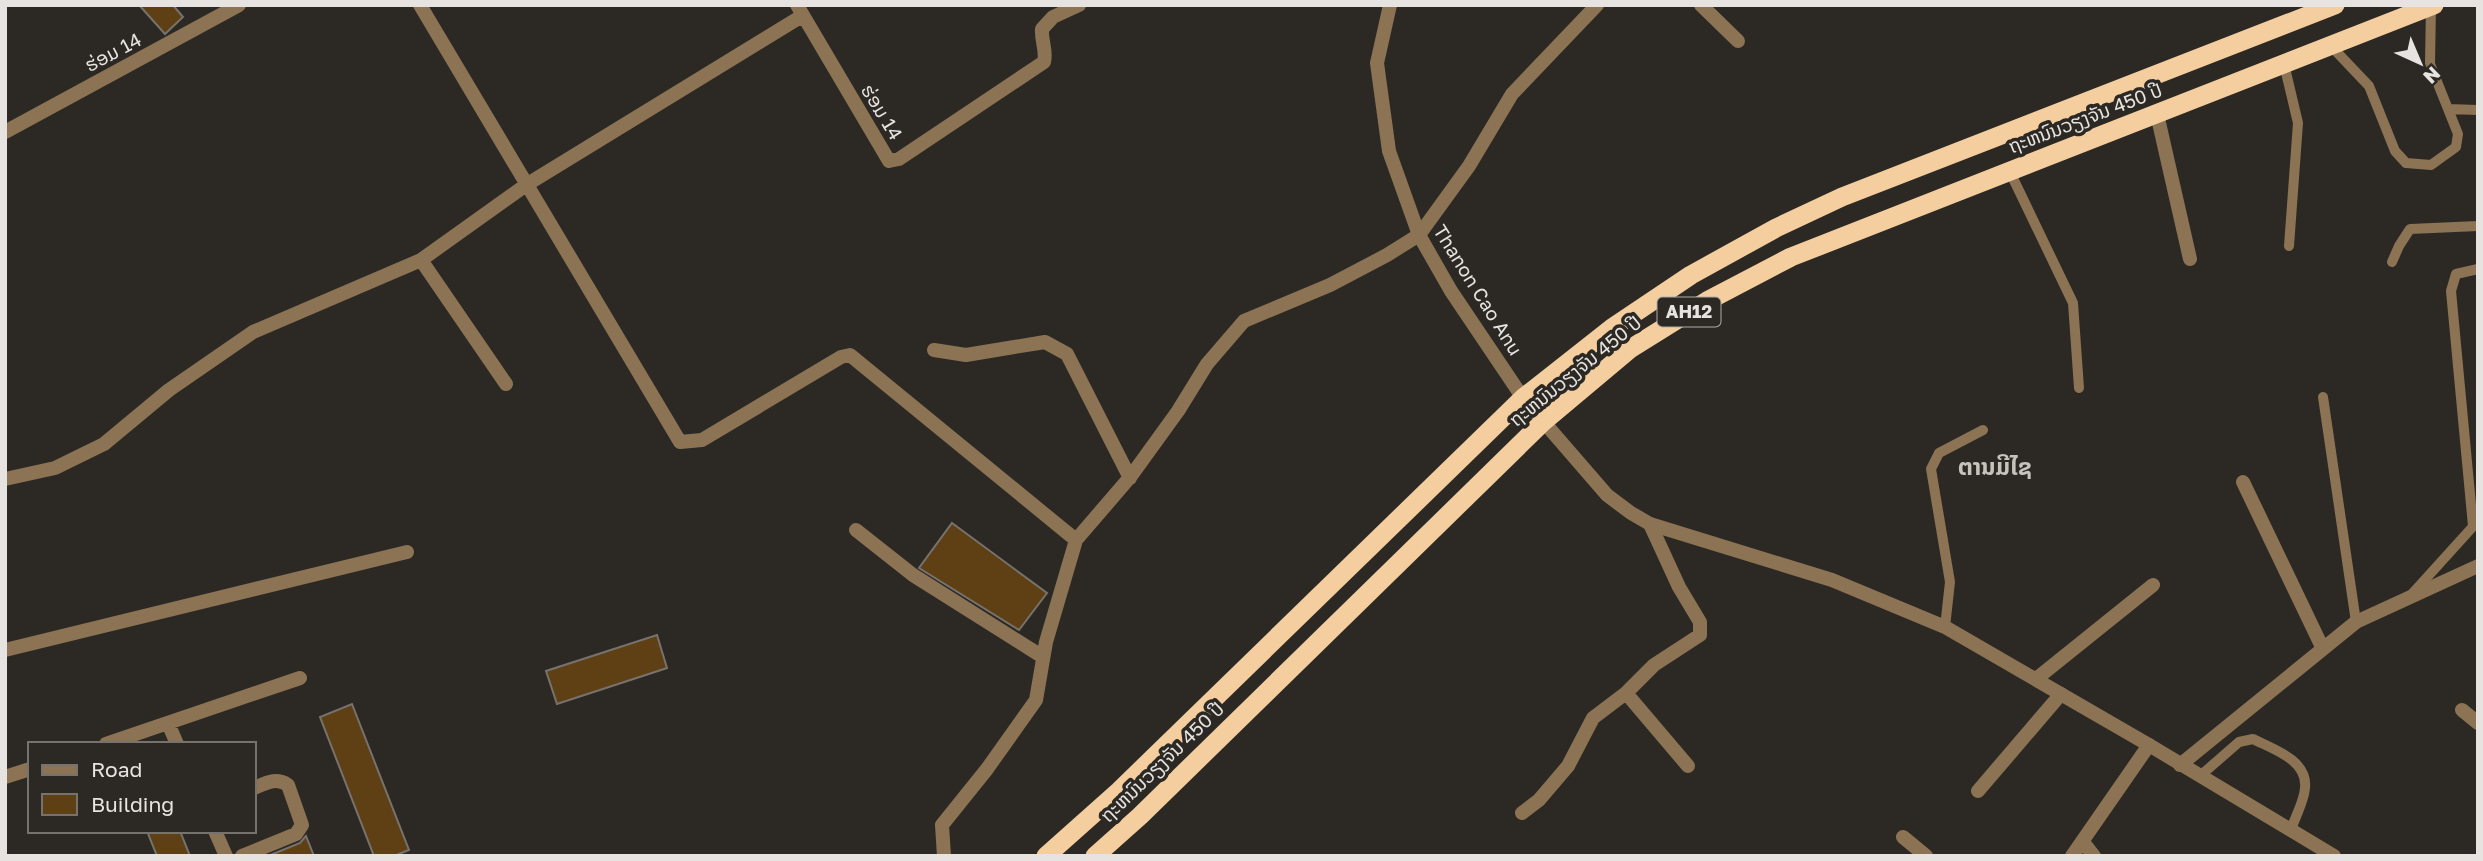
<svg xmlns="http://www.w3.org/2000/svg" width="2483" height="861" font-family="'Golos Text','Noto Sans Lao',sans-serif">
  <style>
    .building { fill: #5e4014; stroke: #77726d; stroke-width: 2 }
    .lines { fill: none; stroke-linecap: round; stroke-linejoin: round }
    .service { stroke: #8b7354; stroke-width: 10 }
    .minor { stroke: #8b7354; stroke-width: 14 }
    .tertiary { stroke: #8b7354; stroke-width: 14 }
    .trunk { stroke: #f4ce9e; stroke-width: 19 }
    .labels { text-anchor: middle; stroke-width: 7; stroke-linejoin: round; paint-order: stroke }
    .shield { fill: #2c2924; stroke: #aeaba8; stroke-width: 2 }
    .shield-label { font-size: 18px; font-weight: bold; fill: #e6e3e0 }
    .street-label { font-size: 19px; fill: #e6e3e0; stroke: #2c2924 }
    .quarter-label { font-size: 23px; font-weight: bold; fill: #c6c2bc; stroke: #2c2924 }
  </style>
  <rect width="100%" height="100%" fill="#2c2924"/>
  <!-- building -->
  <path class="building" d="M139,5H173L183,17L165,34Z
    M952,523L1047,593L1019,630L919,568Z
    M657,635L667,668L557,704L546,671Z
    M352,704L409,850L394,856H374L320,717Z
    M147,831H180L190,856H157Z
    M306,836L314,856H268L300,843Z"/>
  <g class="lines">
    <!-- service -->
    <path class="service" d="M2331,46L2369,86L2395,151L2406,163L2431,165L2456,147L2458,134L2430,64L2431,6
      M2284,64L2298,123L2289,246
      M2448,109L2478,110
      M2010,172L2073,303L2079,388
      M2392,262L2399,246L2410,229L2478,226
      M2323,397L2356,622
      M2473,526L2451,291L2456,274L2478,269
      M2411,595L2478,521
      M1945,627L1950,582L1931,469L1939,453L1983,430
      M2200,776L2239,742L2253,739C2273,749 2308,760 2305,788C2304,802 2295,817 2291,830"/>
    <!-- minor -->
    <path class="minor" d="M420,5L680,442L702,440L841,357L850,355L1076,540
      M797,5L889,161L899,159L1044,62C1047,51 1041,41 1042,29L1053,17L1079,5
      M1701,5L1738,41
      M2157,114L2190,259
      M5,132L239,5
      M421,260L506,384
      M934,350L966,355L1045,342L1067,354L1130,478
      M5,479L55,468L104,444L169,390L253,332L421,260L526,185L802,16
      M2243,482L2323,649
      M856,530L913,575L1043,657
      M5,650L407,552
      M2036,679L2153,585
      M1626,693L1688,766
      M2462,710L2478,723
      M168,723L177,744
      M106,744L300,678
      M2180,765L2356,622L2478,566
      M5,777L30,769
      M1978,791L2061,694
      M1522,813L1539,800L1568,766L1593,718L1626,693L1654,665L1700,635V622L1679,587L1650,524
      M215,831L226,856
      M1903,837L1926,856
      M2083,842L2094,856
      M242,856L296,834L302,825L288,785C276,777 266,783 254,788
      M944,856L942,825L987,769L1036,700L1046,642L1076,540L1131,476L1178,411L1207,364L1244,321L1330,285L1387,255L1419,235L1469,166L1512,94L1597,5
      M2072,856L2149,745"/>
    <!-- tertiary -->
    <path class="tertiary" d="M1390,5L1377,63L1389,151L1419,235L1451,291L1523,398L1607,495L1631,513L1650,524L1832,580L1945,627L2149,745L2334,856"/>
    <!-- trunk -->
    <path class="trunk" d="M1046,856L1119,791L1523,398L1612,328L1691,275L1776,228L1842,197L2335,5
      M1095,856L1140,816L1543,422L1630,349L1707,301L1791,257L2434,5"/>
  </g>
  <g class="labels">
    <!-- shield labels -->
    <rect class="shield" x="1657.5" y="297.5" width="63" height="29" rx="5"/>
    <g class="shield-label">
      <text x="1689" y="318">AH12</text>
    </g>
    <!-- street labels -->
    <g class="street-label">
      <text transform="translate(113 52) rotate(-28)" y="7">ຮ່ອມ 14</text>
      <text transform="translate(882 112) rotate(59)" y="7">ຮ່ອມ 14</text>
      <text transform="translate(2085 118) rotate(-21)" y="7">ຖະຫນົນວຽງຈັນ 450 ປີ</text>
      <text transform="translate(1478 290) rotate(58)" y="7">Thanon Cao Anu</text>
      <text transform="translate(1575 371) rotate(-39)" y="7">ຖະຫນົນວຽງຈັນ 450 ປີ</text>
      <text transform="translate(1162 762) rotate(-44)" y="7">ຖະຫນົນວຽງຈັນ 450 ປີ</text>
    </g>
    <!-- quarter labels -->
    <g class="quarter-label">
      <text x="1995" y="475">ຕານມີໄຊ</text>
    </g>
  </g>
  <!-- border -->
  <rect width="2483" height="861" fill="none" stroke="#e6e3e0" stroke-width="14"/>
  <!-- legend -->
  <rect x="28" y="742" width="228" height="91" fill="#2c2924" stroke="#76736f" stroke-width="2"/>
  <rect x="42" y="765" width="35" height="10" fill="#8b7354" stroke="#76736f" stroke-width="2"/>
  <text x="91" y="777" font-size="21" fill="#e6e3e0">Road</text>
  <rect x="42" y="794" width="35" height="21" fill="#5e4014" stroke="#76736f" stroke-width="2"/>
  <text x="91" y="812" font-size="21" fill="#e6e3e0">Building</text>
  <!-- north arrow -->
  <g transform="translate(2420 63) rotate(136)" stroke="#2c2924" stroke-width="5" paint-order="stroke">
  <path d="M0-5L12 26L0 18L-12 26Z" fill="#e6e3e0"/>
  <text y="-10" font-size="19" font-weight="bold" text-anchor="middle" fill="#e6e3e0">N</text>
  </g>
</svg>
